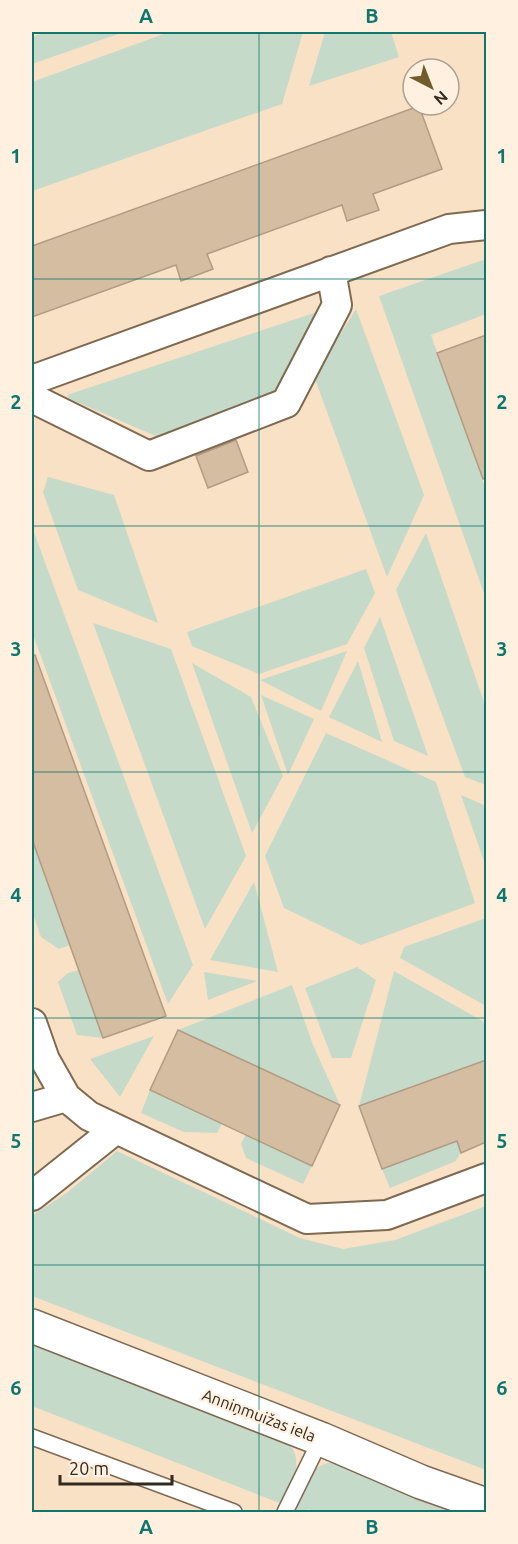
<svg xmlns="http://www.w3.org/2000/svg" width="518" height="1544" font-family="Ubuntu,sans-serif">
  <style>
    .green { fill: #c5dac8 }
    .building { fill: #d5bda1; stroke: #b19b82; stroke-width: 1.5 }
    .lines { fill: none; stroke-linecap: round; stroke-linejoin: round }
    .service-casing { stroke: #7e6951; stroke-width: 18 }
    .minor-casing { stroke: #7e6951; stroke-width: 32 }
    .tertiary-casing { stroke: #7e6951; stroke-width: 36 }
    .service { stroke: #fff; stroke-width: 15 }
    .minor { stroke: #fff; stroke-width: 28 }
    .tertiary { stroke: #fff; stroke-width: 33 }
    .grid { fill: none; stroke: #0f766e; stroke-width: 1.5; stroke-opacity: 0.55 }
    .labels { text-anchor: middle; stroke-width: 4.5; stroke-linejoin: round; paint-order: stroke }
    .street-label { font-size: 16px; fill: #32291f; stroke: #fff0e0 }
    .neatline { fill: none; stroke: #0f766e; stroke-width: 2 }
    .grid-label { font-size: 20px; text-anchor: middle; font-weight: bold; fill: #0f766e }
  </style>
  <rect width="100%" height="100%" fill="#f9e1c6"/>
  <!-- green -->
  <path class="green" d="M46,32H124L32,64V37Z
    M169,32H303L282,104L32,191V82Z
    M325,32H391L399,57L309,86Z
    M486,259V314L431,335L486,490V599L379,296Z
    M356,309L424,495L387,577L314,376Z
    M320,311L280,389L158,437L70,399L67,395Z
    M48,477L114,495L158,623L78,590L43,492Z
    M32,527L193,965L168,1004L32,632Z
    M426,533L486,708V785L465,777L396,590Z
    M366,569L375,593L347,644L259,674L192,646L187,632Z
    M380,617L428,756L394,741L364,648Z
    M93,623L171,649L246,856L205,929Z
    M347,651L321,711L260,680Z
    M358,661L382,742L329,717Z
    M192,663L251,697L283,776L252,833Z
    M261,695L314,719L288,775Z
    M326,733L436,782L475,903L361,945L284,908L265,856Z
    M461,795L486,806V867Z
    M32,839L70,945L59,949L41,937L32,911Z
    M254,882L278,972L210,960Z
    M486,918V1006L400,958L404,947Z
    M357,967L376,980L351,1058H332L305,988Z
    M78,970L103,1038L77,1035L58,982L68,973Z
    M394,971L486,1023V1060L359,1106Z
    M204,972L257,981L208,1000Z
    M292,985L313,1045L340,1105L178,1030Z
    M154,1036L120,1097L90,1059Z
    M150,1090L222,1123L217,1133L184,1132L141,1113Z
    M246,1134L312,1166L303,1184L246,1158L241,1144Z
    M457,1141L461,1152L456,1161L390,1188L382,1169Z
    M117,1151L300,1238L343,1249L395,1240L486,1206V1470L32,1296V1216L68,1192Z
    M32,1344L288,1443C306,1462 291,1483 282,1504L32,1406Z
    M336,1462L467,1512H317L308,1509L306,1512L296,1509C300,1485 310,1463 336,1462Z"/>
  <!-- building -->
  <path class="building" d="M419,106L442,169L373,194L379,210L347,221L342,205L207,254L213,269L181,281L176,265L32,317V246Z
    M486,335V478L483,479L437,353Z
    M236,440L248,472L208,488L196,456Z
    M32,655H35L166,1016L103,1038L32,839Z
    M178,1030L340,1105L312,1166L150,1090Z
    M486,1060V1142L461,1153L457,1141L382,1169L359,1106Z"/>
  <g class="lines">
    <defs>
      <path id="service" d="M32,1437L234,1512
        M285,1512L321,1439"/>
      <path id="minor" d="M32,380L449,229L486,225
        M32,398L149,456L286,403L337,305L331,271
        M32,1023L45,1060L66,1097L89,1116L307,1219L387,1215L486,1178
        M32,1107L66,1097
        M32,1196L116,1129"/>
      <path id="tertiary" d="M32,1326L321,1439L421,1482L486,1505"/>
    </defs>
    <!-- service casing -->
    <use href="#service" class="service-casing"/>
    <!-- minor casing -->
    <use href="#minor" class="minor-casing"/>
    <!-- tertiary casing -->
    <use href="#tertiary" class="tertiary-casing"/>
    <!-- service -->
    <use href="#service" class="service"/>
    <!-- minor -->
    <use href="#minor" class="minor"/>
    <!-- tertiary -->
    <use href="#tertiary" class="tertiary"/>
  </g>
  <!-- grid -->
  <path class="grid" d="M259,32V1512M32,279H486M32,526H486M32,772H486M32,1018H486M32,1265H486"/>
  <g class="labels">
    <!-- street labels -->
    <g class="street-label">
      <text transform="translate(259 1415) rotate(21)" y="6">Anniņmuižas iela</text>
    </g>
  </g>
  <!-- border -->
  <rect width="518" height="1544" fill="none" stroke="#fff0e0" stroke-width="66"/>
  <!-- north arrow -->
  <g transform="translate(431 87) rotate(138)"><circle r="28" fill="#fff0e0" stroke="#ada093" stroke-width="1.5"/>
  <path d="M0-4.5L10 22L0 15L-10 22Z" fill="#715d2c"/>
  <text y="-9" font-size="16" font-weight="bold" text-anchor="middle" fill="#32291f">N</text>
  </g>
  <!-- scale -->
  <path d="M60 1475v9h112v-9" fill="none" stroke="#32291f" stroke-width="3"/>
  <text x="69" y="1475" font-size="18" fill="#32291f" stroke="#fff0e0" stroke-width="4.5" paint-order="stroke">20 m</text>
  <rect x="33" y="33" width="452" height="1478" class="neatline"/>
  <g class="grid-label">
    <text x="146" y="23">A</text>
    <text x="372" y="23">B</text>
    <text x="16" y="163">1</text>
    <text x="502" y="163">1</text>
    <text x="16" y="409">2</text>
    <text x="502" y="409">2</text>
    <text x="16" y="656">3</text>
    <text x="502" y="656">3</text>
    <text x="16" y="902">4</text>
    <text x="502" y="902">4</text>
    <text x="16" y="1148">5</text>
    <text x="502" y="1148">5</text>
    <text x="16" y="1395">6</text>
    <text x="502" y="1395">6</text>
    <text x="146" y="1534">A</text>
    <text x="372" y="1534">B</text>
  </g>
</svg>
